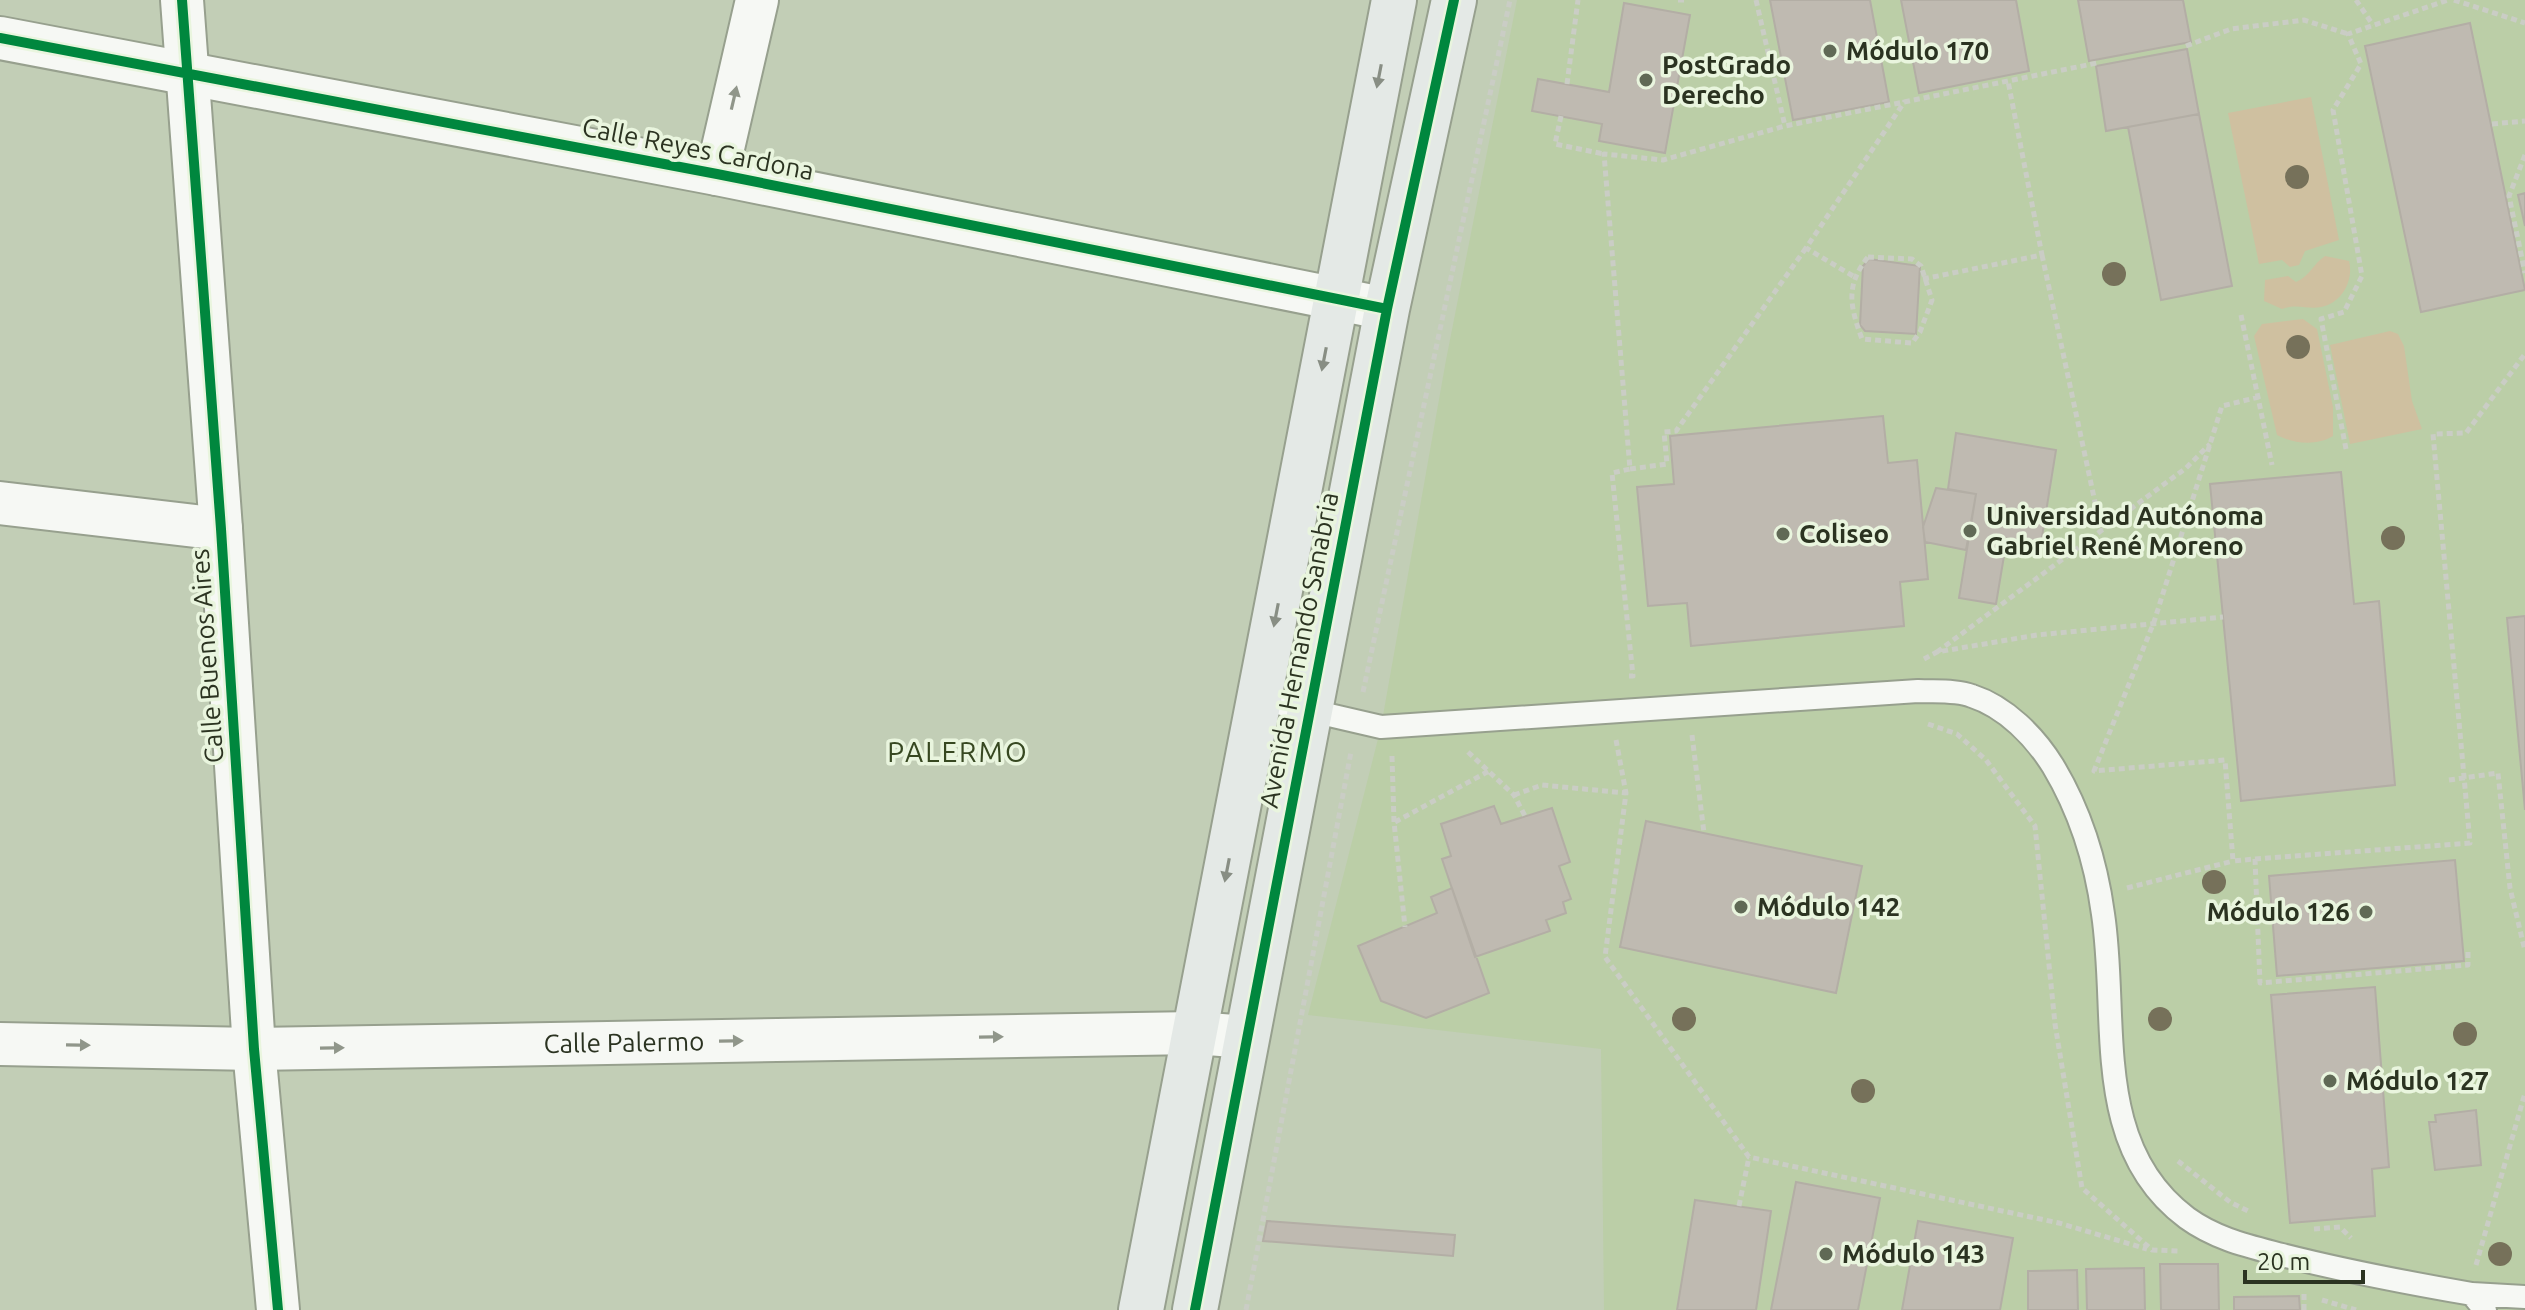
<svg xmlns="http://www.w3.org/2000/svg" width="2525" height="1310" font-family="Ubuntu,sans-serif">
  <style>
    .built { fill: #bbcea7 }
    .green { fill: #cfc0a0 }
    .building { fill: #bfbab1; stroke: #b3aea5; stroke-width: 2 }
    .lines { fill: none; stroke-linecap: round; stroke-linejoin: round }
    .lane-casing { stroke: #97a08e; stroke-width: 26 }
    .street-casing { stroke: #97a08e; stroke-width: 46 }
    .secondary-casing { stroke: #97a08e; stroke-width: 48 }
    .path { stroke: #cacdc5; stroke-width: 5; stroke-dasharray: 6 4; stroke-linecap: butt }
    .lane { stroke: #f6f8f4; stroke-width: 22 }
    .street { stroke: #f6f8f4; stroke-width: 42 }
    .secondary { stroke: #e4e9e6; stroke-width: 44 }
    .cycleway-casing { stroke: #e9f5de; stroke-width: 15 }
    .cycleway { stroke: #00873e; stroke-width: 10 }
    .tree { fill: #76715a }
    .oneway { fill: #888e84 }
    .oneway2 { fill: #90968a }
    .poi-dot { fill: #606955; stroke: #e9f5de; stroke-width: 3 }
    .labels { text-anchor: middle; stroke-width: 7; stroke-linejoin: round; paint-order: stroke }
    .poi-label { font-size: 26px; font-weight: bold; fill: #2b3321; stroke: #e9f5de; text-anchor: start }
    .street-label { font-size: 26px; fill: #2b3321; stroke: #e9f5de }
    .neighbourhood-label { font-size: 28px; letter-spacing: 2px; fill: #374821; stroke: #e9f5de }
  </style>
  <rect width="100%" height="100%" fill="#c2ceb6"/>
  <!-- built -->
  <path class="built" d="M1517,0H2525V1310H1604L1601,1049L1308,1015L1381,727L1446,360Z"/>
  <!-- green -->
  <path class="green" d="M2311,97L2339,240L2305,251L2299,265L2290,267L2282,260L2259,264L2228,113Z
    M2325,256L2349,261C2354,280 2342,303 2321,307C2308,310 2297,303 2282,309L2264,301L2265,280L2288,276L2296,282C2310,276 2313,264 2325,256Z
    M2303,319L2317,329L2333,407V436C2317,446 2293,444 2277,435L2254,336L2262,324Z
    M2390,331L2398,334L2404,346L2412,401L2422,429L2350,444L2330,345Z"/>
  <!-- building -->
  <path class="building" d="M1770,0H1870L1889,102L1793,120Z
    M1901,0H2016L2029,71L1919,93Z
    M2078,0H2183L2191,42L2089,61Z
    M1624,3L1690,15L1665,153L1599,141L1602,124L1532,111L1538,79L1609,92Z
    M2470,23L2525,290L2421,312L2365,46Z
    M2187,49L2199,114L2106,131L2096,66Z
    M2199,114L2232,286L2161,300L2128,127Z
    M2525,193V226L2518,195Z
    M1869,259L1920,266L1916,334L1865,331L1860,325L1863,266Z
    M1883,416L1888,463L1917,460L1928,579L1900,582L1904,626L1691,646L1687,603L1648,606L1637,487L1674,484L1670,436Z
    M1956,433L2056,450L2041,543L2007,538L1996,604L1959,598L1976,494L1948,489Z
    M2341,472L2354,604L2379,601L2395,785L2241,801L2210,484Z
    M1936,488L1976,494L1966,550L1925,542L1923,527Z
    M2525,616V810L2507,618Z
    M1494,806L1501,824L1552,808L1570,862L1559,866L1571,899L1563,902L1566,913L1546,920L1550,931L1475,957L1442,859L1451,856L1441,824Z
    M1646,821L1862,866L1836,993L1620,947Z
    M2455,860L2464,961L2277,976L2269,876Z
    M1452,888L1489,993L1426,1018L1381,1001L1358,946L1437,913L1431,897Z
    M2375,987L2389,1167L2372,1169L2375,1216L2290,1223L2271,995Z
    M2476,1110L2481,1165L2435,1170L2429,1122H2436L2435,1115Z
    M1796,1182L1880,1198L1858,1310H1771Z
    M1695,1200L1771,1211L1756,1310H1677Z
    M1267,1221L1455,1235L1453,1256L1263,1241Z
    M1918,1221L2013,1238L2000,1310H1902Z
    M2160,1264H2218L2219,1310H2161Z
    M2144,1268L2145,1310H2087L2086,1269Z
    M2077,1270L2078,1310H2028V1271Z
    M2299,1296L2300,1310H2234V1297Z"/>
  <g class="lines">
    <defs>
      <path id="lane" d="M1260,699L1381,727L1918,691C1935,692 1957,690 1972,696C2006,707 2035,737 2053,766C2080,811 2096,862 2103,914C2119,1019 2090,1146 2187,1218C2216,1239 2248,1246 2282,1255C2345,1271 2408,1283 2472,1294L2485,1310
        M2472,1294L2525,1297"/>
      <g id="street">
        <path d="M182,0L221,529L254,1049L278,1310"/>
        <path d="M0,38L717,174L1387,309"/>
        <path d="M717,174L757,0"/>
        <path d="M0,503L221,529"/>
        <path id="s1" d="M0,1044L254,1049L1195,1033L1247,1037"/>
      </g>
      <path id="secondary" d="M1141,1310L1394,0
        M1195,1310L1387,309L1454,0"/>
    </defs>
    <!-- lane casing -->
    <use href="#lane" class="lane-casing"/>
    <!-- street casing -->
    <use href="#street" class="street-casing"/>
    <!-- secondary casing -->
    <use href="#secondary" class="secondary-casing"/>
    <!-- path -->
    <path class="path" d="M1678,0H1688
      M1756,0L1785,126
      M2356,0L2373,25
      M2454,0L2525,23
      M2186,46L2231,29L2304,20L2348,34
      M1567,84L1578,0
      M1561,116L1555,144L1604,154
      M2492,124L2525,121
      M2525,155L2509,196L2525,273
      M2042,255L2101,530
      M1868,257L1912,259L1921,266L1932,300L1920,332L1912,343L1862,339C1850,306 1845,286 1868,257Z
      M1853,276L1806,248L1905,101
      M1923,279L2042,255L2008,81
      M2241,315L2272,465
      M2259,397L2222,406L2154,622L2094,771L2225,760L2233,861L2255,859L2260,983L2468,965V948
      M2346,449L2321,319L2344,312L2362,276L2333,110L2361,64L2348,34L2448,0
      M1630,469L1667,464L1664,432L1676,431L1806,248
      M1937,652L2186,468L2210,444
      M1924,659L1937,652L2037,635L2223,617
      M1629,676H1633L1612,473L1630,469L1604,154L1663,160L1785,126L2097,63
      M1363,692L1510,0
      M1928,724L1957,734L1986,760L2035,826L2055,1024L2082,1188L2152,1250L2179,1251
      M1692,735L1704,833
      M1616,740L1626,793L1605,957L1749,1157L2059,1223L2147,1249
      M1468,752L1514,795L1525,816
      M1392,756L1394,822L1405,927
      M2449,780L2498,773L2510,888L2525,951
      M1514,795L1542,785L1626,793
      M1395,822L1489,771
      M2255,859L2470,843L2433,434L2466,433L2525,354
      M2127,888L2233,861
      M2178,1161L2230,1202L2248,1211
      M1739,1206L1749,1157
      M2314,1229L2340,1227L2351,1238
      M2476,1265L2525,1093
      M2304,1294V1310
      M2322,1300L2356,1310
      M1246,1310L1351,752"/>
    <!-- lane -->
    <use href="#lane" class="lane"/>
    <!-- street -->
    <use href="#street" class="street"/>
    <!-- secondary -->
    <use href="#secondary" class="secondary"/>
    <defs>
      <path id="cycleway" d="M182,0L221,529L254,1049L278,1310
        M0,38L717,174L1387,309
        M1195,1310L1387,309L1454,0"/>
    </defs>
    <!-- cycleway casing -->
    <use href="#cycleway" class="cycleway-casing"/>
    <!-- cycleway -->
    <use href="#cycleway" class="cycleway"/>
  </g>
  <!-- trees -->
  <g class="tree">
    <circle cx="2297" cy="177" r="12"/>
    <circle cx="2114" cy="274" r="12"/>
    <circle cx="2298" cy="347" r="12"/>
    <circle cx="2393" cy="538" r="12"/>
    <circle cx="2214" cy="882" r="12"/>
    <circle cx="1684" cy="1019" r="12"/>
    <circle cx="2160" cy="1019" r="12"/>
    <circle cx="2465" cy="1034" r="12"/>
    <circle cx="1863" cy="1091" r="12"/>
    <circle cx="2500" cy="1254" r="12"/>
  </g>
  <!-- one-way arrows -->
  <defs><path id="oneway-solid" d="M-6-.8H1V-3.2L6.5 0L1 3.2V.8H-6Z" transform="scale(2)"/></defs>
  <g class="oneway">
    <use href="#oneway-solid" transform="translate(1379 76) rotate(101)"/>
    <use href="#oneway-solid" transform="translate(1324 359) rotate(101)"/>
    <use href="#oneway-solid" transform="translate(1276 615) rotate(101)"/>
    <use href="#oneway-solid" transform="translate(1227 870) rotate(101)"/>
  </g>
  <g class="oneway2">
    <use href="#oneway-solid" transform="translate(734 98) rotate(-77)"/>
    <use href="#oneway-solid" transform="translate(991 1037) rotate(-1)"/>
    <use href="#oneway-solid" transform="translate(731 1041) rotate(-1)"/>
    <use href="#oneway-solid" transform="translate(78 1045) rotate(1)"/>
    <use href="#oneway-solid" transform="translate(332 1048) rotate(-1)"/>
  </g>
  <!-- markers -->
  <g class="poi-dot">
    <circle cx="1830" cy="51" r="8"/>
    <circle cx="1646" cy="80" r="8"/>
    <circle cx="1970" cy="531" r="8"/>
    <circle cx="1783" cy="534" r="8"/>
    <circle cx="1741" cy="907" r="8"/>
    <circle cx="2366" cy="912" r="8"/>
    <circle cx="2330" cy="1081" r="8"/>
    <circle cx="1826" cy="1254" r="8"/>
  </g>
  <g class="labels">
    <!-- poi labels -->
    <g class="poi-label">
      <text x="1846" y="60">Módulo 170</text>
      <text x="1662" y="74">PostGrado<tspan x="1662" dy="30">Derecho</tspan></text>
      <text x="1986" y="525">Universidad Autónoma<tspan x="1986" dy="30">Gabriel René Moreno</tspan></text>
      <text x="1799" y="543">Coliseo</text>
      <text x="1757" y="916">Módulo 142</text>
      <text x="2350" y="921" text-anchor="end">Módulo 126</text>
      <text x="2346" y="1090">Módulo 127</text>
      <text x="1842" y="1263">Módulo 143</text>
    </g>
    <!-- street labels -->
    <g class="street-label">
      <text transform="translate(698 149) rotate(11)" y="9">Calle Reyes Cardona</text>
      <text transform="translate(1299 650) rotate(-79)" y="9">Avenida Hernando Sanabria</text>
      <text transform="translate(207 656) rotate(-94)" y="9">Calle Buenos Aires</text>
      <text dy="9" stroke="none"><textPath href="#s1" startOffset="624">Calle Palermo</textPath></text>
    </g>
    <!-- neighbourhood labels -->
    <g class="neighbourhood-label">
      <text x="958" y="762">PALERMO</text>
    </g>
  </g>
  <!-- scale -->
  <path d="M2245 1270v12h118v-12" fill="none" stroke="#2b3321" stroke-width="4"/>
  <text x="2257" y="1270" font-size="24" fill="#2b3321" stroke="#e9f5de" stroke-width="6" paint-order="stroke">20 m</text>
</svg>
